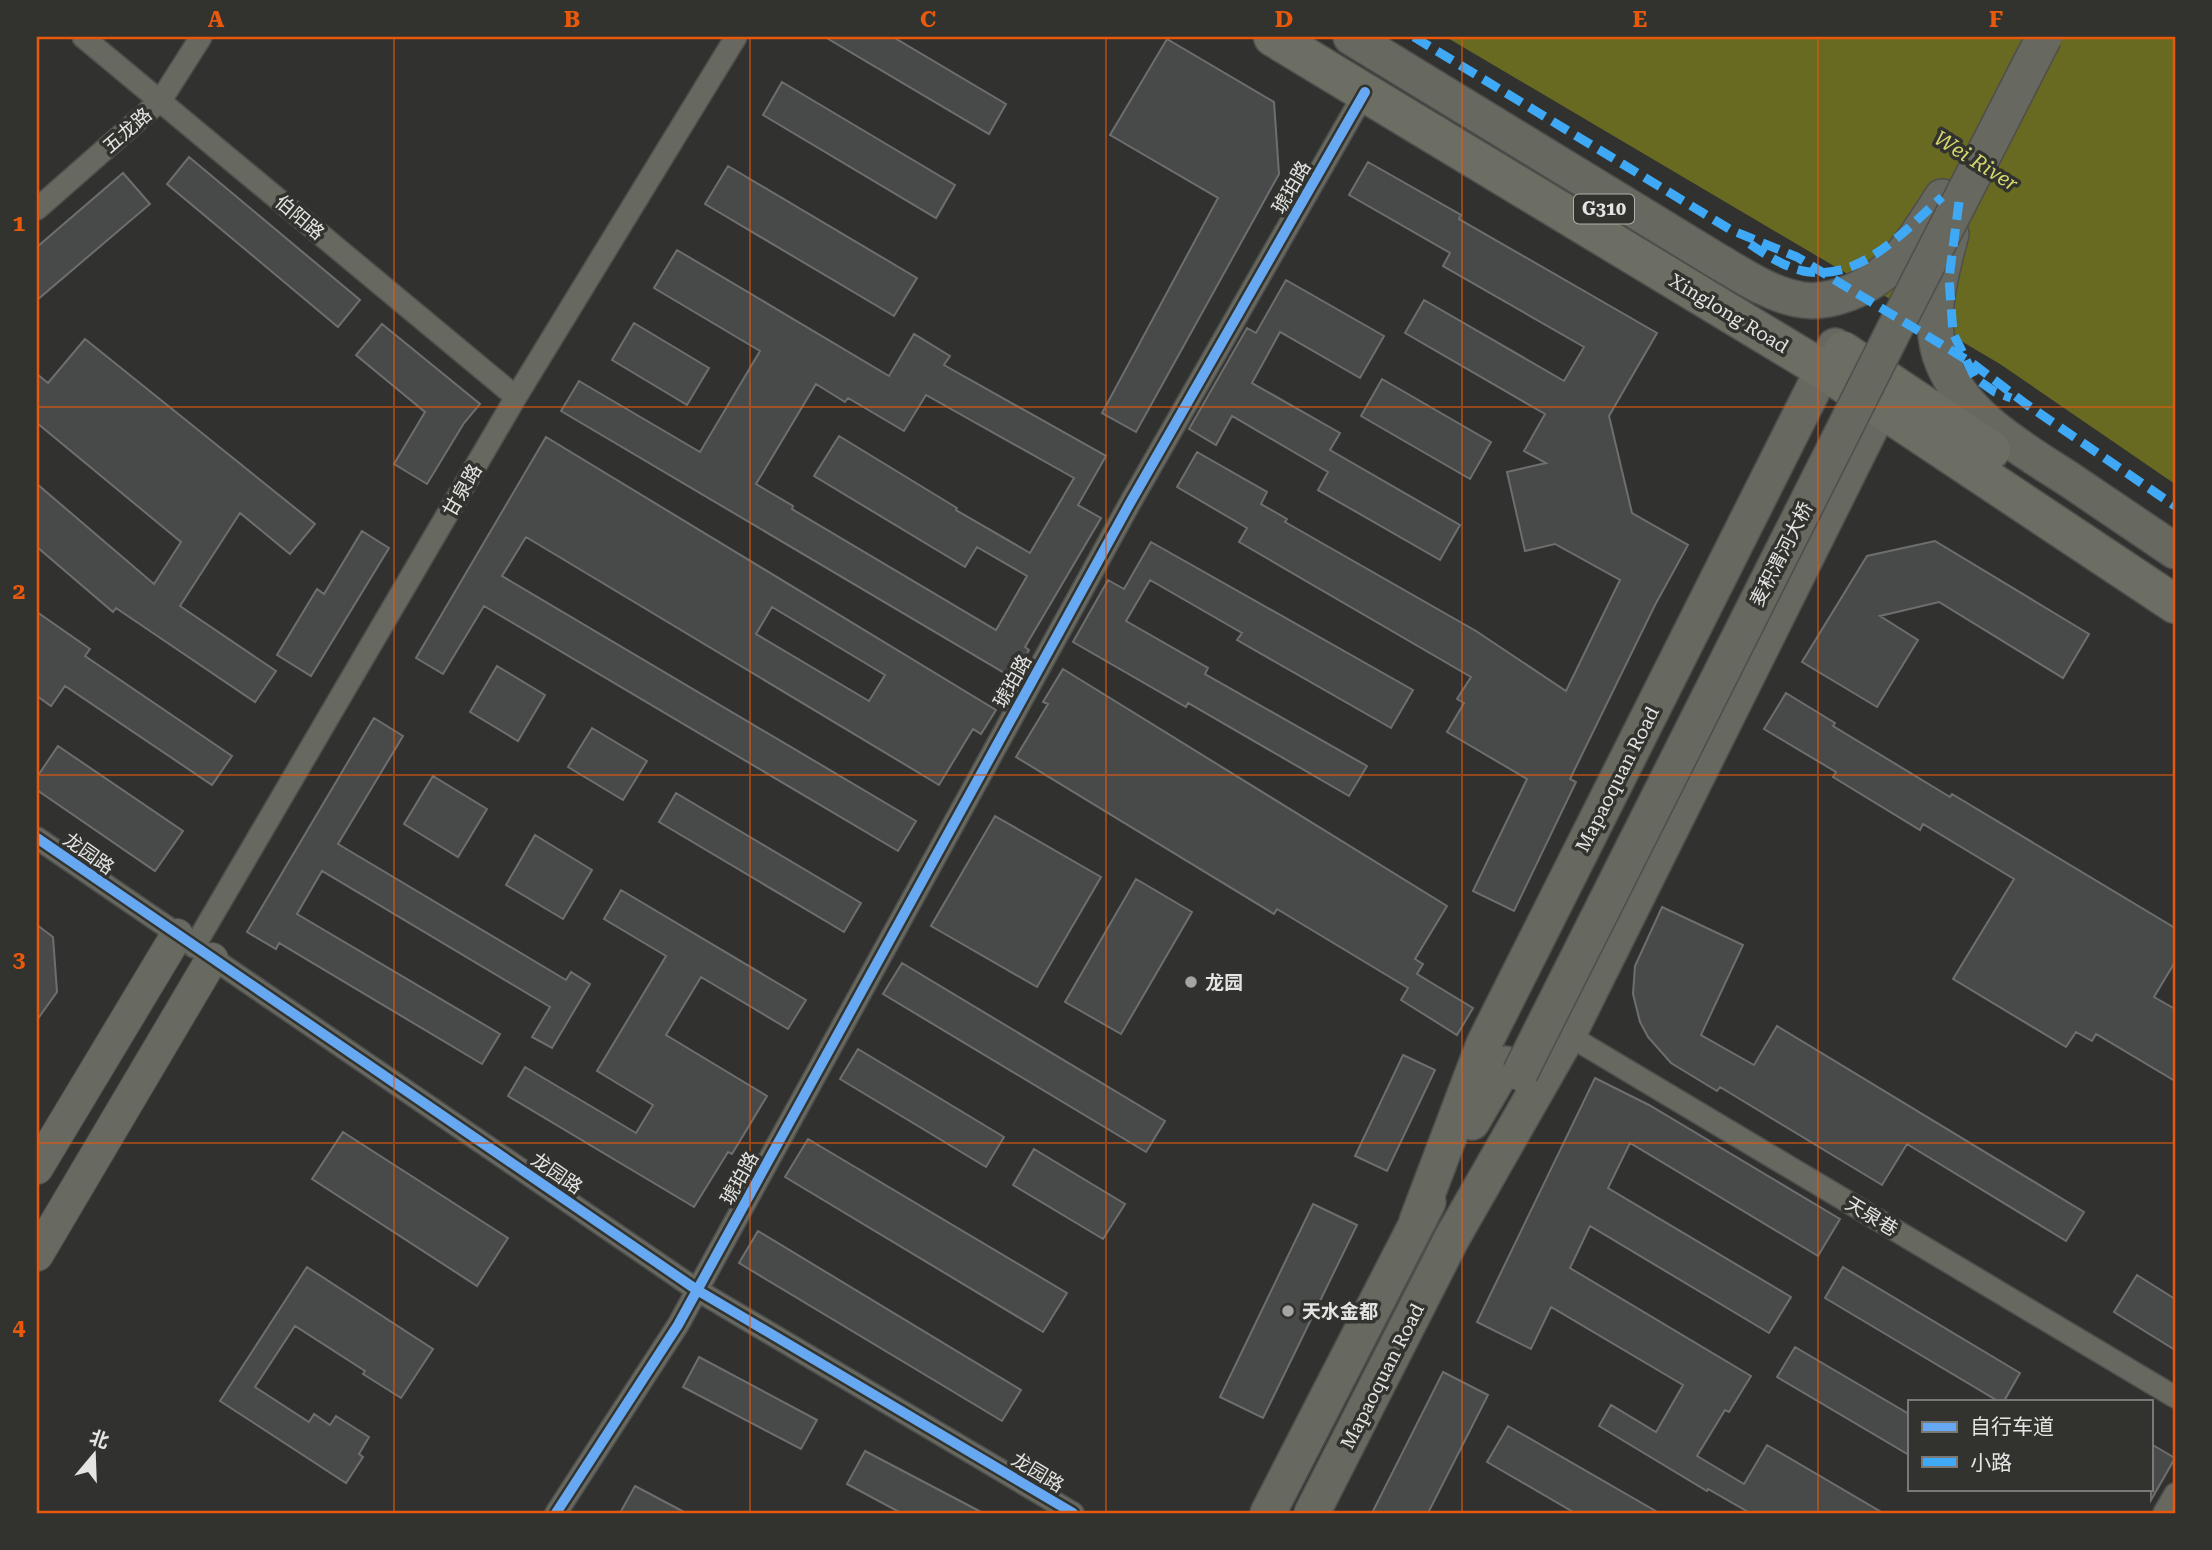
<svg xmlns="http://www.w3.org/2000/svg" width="2212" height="1550" font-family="'Roboto Serif','Noto Sans SC',serif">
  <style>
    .water { fill: #696a21 }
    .building { fill: #484949; stroke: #6e6e6e; stroke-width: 2; fill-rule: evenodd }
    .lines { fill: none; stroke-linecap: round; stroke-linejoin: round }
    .street-casing { stroke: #4e4e4c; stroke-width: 24 }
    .secondary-casing { stroke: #4e4e4c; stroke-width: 34 }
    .primary-casing { stroke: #4e4e4c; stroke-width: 38 }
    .highway-casing { stroke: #4e4e4c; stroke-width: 41 }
    .street { stroke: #67685f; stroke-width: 21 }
    .secondary { stroke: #686960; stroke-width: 32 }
    .primary { stroke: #67685f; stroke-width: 35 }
    .highway { stroke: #6c6e63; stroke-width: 38 }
    .primary-bridge-casing { stroke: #4e4e4c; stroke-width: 38; stroke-linecap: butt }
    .primary-bridge { stroke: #67685f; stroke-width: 35 }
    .quiet { stroke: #3fa9f5; stroke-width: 9; stroke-dasharray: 18 9; stroke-linecap: butt }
    .cycleway-casing { stroke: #32332f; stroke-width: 15 }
    .cycleway { stroke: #66a8f1; stroke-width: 10 }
    .grid { fill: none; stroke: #e8590c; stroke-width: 2; stroke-opacity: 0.55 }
    .poi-dot { fill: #a5a6a4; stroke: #32332f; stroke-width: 2.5 }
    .labels { text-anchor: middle; stroke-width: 7; stroke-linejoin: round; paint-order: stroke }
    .shield { fill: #32332f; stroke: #afafac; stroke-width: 2 }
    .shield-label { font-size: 18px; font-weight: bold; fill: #e4e4e2 }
    .street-label { font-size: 19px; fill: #e4e4e2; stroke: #32332f }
    .poi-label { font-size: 19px; font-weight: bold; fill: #e4e4e2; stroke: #32332f; text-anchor: start }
    .water-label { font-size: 21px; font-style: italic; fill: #d5d76d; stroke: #32332f }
    .neatline { fill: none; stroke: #e8590c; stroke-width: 2.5 }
    .grid-label { font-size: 23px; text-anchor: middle; font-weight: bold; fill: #e8590c }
  </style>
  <rect width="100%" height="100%" fill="#313230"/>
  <!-- water -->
  <path class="water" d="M1446,37H2175V484L2000,364Z"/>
  <!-- building -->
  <path class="building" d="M825,37H893L1006,104L989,134Z
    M1167,39L1274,102L1279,174L1136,432L1102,413L1218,198L1110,135Z
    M782,82L955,185L936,218L763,115Z
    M189,157L360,300L338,327L167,184Z
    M1368,162L1461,215L1459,219L1657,333L1609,416L1632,513L1688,545L1655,605L1570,779L1576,782L1514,911L1473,891L1527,779L1447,732L1464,703L1457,699L1471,677L1239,542L1247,528L1177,487L1197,452L1267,492L1261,504L1287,519L1285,522L1476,631L1566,691L1620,580L1555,544L1525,551L1507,472L1546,463L1524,451L1545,414L1405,333L1424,300L1564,381L1584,347L1443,266L1450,253L1349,195Z
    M728,166L917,278L894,316L705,204Z
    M123,173L150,204L37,300V247Z
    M677,250L889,376L914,334L950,356L944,365L1106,456L1078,505L1101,518L1025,647L1029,650L1013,678L561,411L579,381L700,452L760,351L654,288ZM816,384L845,402L848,398L904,431L926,395L1074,478L1030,553L956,510L957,508L839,436L814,476L965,567L977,547L1027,576L996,630L792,509L793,506L756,484Z
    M1286,280L1384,336L1360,378L1280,332L1252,383L1340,433L1330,450L1460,525L1440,560L1318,490L1328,472L1232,416L1216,445L1189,429L1247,328L1256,333Z
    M634,323L709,368L687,405L612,360Z
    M382,324L480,404L464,423L427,484L394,464L425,412L356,355Z
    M85,339L315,524L290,554L240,513L180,606L276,671L255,702L116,608L113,612L37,547V484L154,584L181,542L37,423V374L48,383Z
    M1382,379L1491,442L1470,479L1361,416Z
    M546,437L996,710L981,734L973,729L939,785L526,537L502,576L916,821L898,851L484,606L443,674L416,658ZM772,607L885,675L869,701L756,634Z
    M362,531L389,548L311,676L277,655L317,589L324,594Z
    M1935,541L2089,634L2063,678L1939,602L1880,616L1918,640L1877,707L1802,662L1867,556Z
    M1151,542L1413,690L1391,728L1237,640L1242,633L1150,580L1126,621L1208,668L1205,674L1367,766L1349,796L1188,703L1186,707L1073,642L1108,580L1124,589Z
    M37,612L90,649L85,656L232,756L212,785L65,686L51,706L37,696Z
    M497,666L545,695L518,741L470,712Z
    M1063,669L1447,906L1415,959L1423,964L1417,974L1473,1008L1457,1035L1401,1000L1408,988L1277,909L1274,914L1016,757L1048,704L1043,702Z
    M1786,693L1835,723L1833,726L1950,797L1952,794L2175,928V962L2154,997L2175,1009V1081L2096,1034L2092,1041L2076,1032L2066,1047L1953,979L2014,879L1923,824L1920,830L1833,777L1836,772L1764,729Z
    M374,718L403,736L338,844L566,980L571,972L590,984L552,1048L532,1037L550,1007L322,871L297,914L500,1034L482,1064L279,943L276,949L247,932Z
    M592,728L647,761L623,800L568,767Z
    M58,746L183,831L155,871L37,790V777Z
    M433,776L487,809L458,857L404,824Z
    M676,793L861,903L844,932L659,822Z
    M995,816L1101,877L1037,987L931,926Z
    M535,835L592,870L563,919L506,885Z
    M1136,879L1192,912L1121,1034L1065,1002Z
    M621,890L806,1000L788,1029L701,977L666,1035L767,1096L732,1154L728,1152L694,1207L508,1096L525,1067L636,1133L653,1105L597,1071L666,956L604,919Z
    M1662,907L1743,945L1701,1035L1754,1065L1777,1026L2084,1212L2066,1241L1907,1144L1882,1185L1720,1087L1717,1091L1671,1063L1648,1037L1640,1022L1633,994L1635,966Z
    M37,925L53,937L57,992L37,1020Z
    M902,963L1165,1121L1146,1152L883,994Z
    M858,1049L1004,1137L986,1167L840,1079Z
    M1403,1055L1435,1070L1387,1171L1355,1156Z
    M1595,1078L1649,1105L1840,1219L1818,1256L1630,1143L1608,1188L1791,1297L1769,1333L1590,1226L1570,1268L1751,1376L1729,1412L1725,1410L1697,1456L1744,1484L1767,1445L1883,1513H1750L1708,1489L1707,1491L1599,1426L1611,1405L1656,1432L1683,1385L1551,1307L1531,1349L1477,1322Z
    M343,1132L508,1238L477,1286L312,1179Z
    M808,1139L1067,1293L1043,1332L785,1177Z
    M1034,1149L1125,1204L1103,1239L1013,1185Z
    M1313,1204L1357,1225L1263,1418L1220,1397Z
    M758,1231L1021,1390L1002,1421L739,1263Z
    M307,1267L433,1349L401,1398L363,1374L365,1371L295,1326L255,1387L309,1422L314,1414L330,1425L336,1416L369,1437L359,1454L363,1457L346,1483L220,1401Z
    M1843,1267L2020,1373L2004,1401H1998L1825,1298Z
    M2137,1275L2175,1299V1350L2114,1312Z
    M1795,1347L1909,1414V1455L1777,1377Z
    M699,1357L817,1420L801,1449L683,1387Z
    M1443,1372L1488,1395L1428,1513H1372Z
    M1508,1426L1659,1513H1575L1487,1462Z
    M2151,1444L2175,1458L2151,1500Z
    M865,1451L983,1513H901L847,1484Z
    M635,1486L686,1513H620Z"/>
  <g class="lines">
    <defs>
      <path id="street" d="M83,37L516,397
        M37,209L161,100L201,37
        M37,838L697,1290L1073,1513
        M194,947L516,397L736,37
        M1568,1035L2175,1397
        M556,1513L678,1325L1130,503L1365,92
        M2164,1513L2175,1494"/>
      <path id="secondary" d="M37,1168L177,935
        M37,1255L212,959"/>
      <path id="primary" d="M1351,37L1714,259C1740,274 1767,293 1797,299C1810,302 1827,300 1840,296C1893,280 1914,240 1942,197
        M1951,234C1941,272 1928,316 1940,355C1960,416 2023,449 2073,482C2107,505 2141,528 2175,551
        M1472,1122L1506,1064
        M1417,1221L1484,1044L1835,346
        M1268,1513L1428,1202
        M1312,1513L1452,1238L1568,1035L1893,383"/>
      <path id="highway" d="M1273,37L1822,369L2175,604
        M1843,351L1991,450"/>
    </defs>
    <!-- street casing -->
    <use href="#street" class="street-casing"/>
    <!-- secondary casing -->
    <use href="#secondary" class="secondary-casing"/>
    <!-- primary casing -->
    <use href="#primary" class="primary-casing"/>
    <!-- highway casing -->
    <use href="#highway" class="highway-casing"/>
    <!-- street -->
    <use href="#street" class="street"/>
    <!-- secondary -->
    <use href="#secondary" class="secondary"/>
    <!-- primary -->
    <use href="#primary" class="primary"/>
    <!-- highway -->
    <use href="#highway" class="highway"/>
    <defs>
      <path id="primary-bridge" d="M1520,1073L1897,324L2044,37"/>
    </defs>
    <!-- primary-bridge casing -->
    <use href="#primary-bridge" class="primary-bridge-casing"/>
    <!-- primary-bridge -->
    <use href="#primary-bridge" class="primary-bridge"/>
    <!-- quiet -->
    <path class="quiet" d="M1414,37L1731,230L1797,257L1972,363L2026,404L2175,506
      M1959,202L1949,278L1953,333L1975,378L1995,392L2011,398
      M1750,244C1766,255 1785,267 1803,271C1860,283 1905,230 1942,197"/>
    <defs>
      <path id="cycleway" d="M37,838L697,1290L1073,1513
        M556,1513L678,1325L1130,503L1365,92"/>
    </defs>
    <!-- cycleway casing -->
    <use href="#cycleway" class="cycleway-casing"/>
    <!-- cycleway -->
    <use href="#cycleway" class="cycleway"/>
  </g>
  <!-- grid -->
  <path class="grid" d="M394,37V1513M750,37V1513M1106,37V1513M1462,37V1513M1818,37V1513M37,407H2175M37,775H2175M37,1143H2175"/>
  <!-- markers -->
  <g class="poi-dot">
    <circle cx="1191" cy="982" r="7"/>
    <circle cx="1288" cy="1311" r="7"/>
  </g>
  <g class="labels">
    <!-- shield labels -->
    <rect class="shield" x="1574" y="194.5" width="60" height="29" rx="5"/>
    <g class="shield-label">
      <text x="1604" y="215">G310</text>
    </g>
    <!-- street labels -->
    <g class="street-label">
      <text transform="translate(127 130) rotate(-41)" y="7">五龙路</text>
      <text transform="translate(1291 187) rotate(-60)" y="7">琥珀路</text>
      <text transform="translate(300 217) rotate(40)" y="7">伯阳路</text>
      <text transform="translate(1729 313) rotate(31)" y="7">Xinglong Road</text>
      <text transform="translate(462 490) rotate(-60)" y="7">甘泉路</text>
      <text transform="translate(1781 554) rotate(-63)" y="7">麦积渭河大桥</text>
      <text transform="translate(1012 681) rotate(-61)" y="7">琥珀路</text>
      <text transform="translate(1617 779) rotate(-63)" y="7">Mapaoquan Road</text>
      <text transform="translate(89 853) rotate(35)" y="7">龙园路</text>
      <text transform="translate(557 1173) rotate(34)" y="7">龙园路</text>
      <text transform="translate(739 1178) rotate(-61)" y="7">琥珀路</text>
      <text transform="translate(1872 1216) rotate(31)" y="7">天泉巷</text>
      <text transform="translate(1382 1376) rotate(-63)" y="7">Mapaoquan Road</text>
      <text transform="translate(1038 1472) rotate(31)" y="7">龙园路</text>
    </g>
    <!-- poi labels -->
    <g class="poi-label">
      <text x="1205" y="989">龙园</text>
      <text x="1302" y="1318">天水金都</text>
    </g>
    <!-- water labels -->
    <g class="water-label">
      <text transform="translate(1976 161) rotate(32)" y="7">Wei River</text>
    </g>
  </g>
  <!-- border -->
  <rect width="2212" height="1550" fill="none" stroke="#32332f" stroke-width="77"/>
  <!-- legend -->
  <rect x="1908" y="1400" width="245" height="91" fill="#32332f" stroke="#797a77" stroke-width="2"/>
  <rect x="1922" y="1422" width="35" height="10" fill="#66a8f1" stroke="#797a77" stroke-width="2"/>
  <text x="1970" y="1434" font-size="21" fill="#e4e4e2">自行车道</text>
  <rect x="1922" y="1457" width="35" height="10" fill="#3fa9f5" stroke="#797a77" stroke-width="2"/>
  <text x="1970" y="1470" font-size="21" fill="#e4e4e2">小路</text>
  <!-- north arrow -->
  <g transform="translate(94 1455) rotate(19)" stroke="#32332f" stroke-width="5" paint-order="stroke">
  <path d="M0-5L12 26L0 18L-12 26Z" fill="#e4e4e2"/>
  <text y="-10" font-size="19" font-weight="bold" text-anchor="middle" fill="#e4e4e2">北</text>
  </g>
  <rect x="38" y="38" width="2136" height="1474" class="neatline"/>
  <g class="grid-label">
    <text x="216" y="27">A</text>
    <text x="572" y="27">B</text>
    <text x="928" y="27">C</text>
    <text x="1284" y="27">D</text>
    <text x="1640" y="27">E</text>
    <text x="1996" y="27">F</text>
    <text x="19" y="231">1</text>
    <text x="19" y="599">2</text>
    <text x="19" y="967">3</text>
    <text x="19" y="1335">4</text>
  </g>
</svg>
